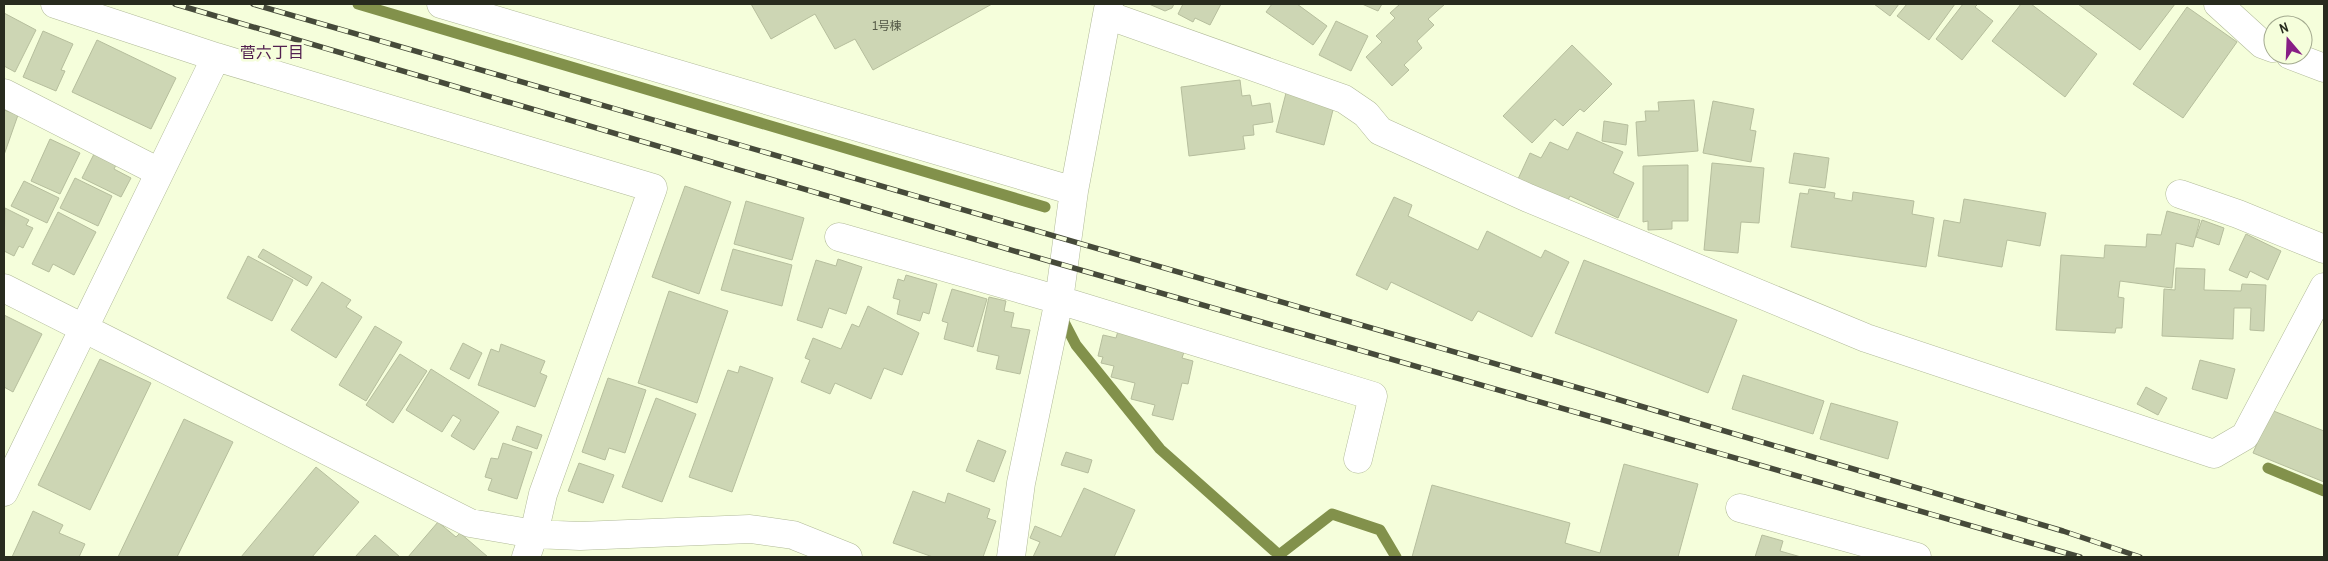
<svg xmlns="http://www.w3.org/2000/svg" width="2328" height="561" font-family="'Archivo Narrow','Noto Sans JP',sans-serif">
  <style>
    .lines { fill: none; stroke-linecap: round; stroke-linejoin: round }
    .stream { stroke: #82914b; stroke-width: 11 }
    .building { fill: #cdd6b4; stroke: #b6be9d }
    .minor-casing { stroke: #b1ba99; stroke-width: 29 }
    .minor { stroke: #fff; stroke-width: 28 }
    .rail-casing { stroke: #464a3a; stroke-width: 5.5 }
    .rail { stroke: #f5fedb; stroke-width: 4; stroke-dasharray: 11; stroke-linecap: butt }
    .labels { text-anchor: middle; stroke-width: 5; stroke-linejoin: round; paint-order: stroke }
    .number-label { font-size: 12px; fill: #515644 }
    .neighbourhood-label { font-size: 16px; fill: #522050; stroke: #f5fedb }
  </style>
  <rect width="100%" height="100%" fill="#f5fedb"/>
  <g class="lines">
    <!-- stream -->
    <path class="stream" d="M358,4L1045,207
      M1064,322L1076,345L1160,449L1279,555L1332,514L1380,530L1396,557
      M2268,468L2324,491"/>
  </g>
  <!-- building -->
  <path class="building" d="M751,4H992L873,70L855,39L835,49L815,14L771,39Z
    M1149,4H1174L1172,8L1165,11Z
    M1183,4H1221L1210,25L1195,18L1193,22L1178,14Z
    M1272,4H1297L1327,26L1313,45L1266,12Z
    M1362,4H1382L1378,11Z
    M1400,4H1445L1428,19L1434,25L1417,41L1422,48L1404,65L1409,70L1392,86L1366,57L1382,42L1376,36L1395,18L1390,13Z
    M1874,4H1899L1890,16Z
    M1907,4H1955L1929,40L1897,16Z
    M1963,4H1978L1975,7L1993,21L1962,60L1936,39Z
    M2021,4H2031L2097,54L2065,97L1992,41Z
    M2078,4H2175L2140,50Z
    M2187,7L2237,42L2183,118L2133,84Z
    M4,13L36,30L15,72L4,66Z
    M1336,21L1368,36L1351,71L1319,55Z
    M43,31L73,44L61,70L65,71L56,91L23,77Z
    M97,40L176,78L151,129L72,92Z
    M1572,45L1612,84L1584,112L1580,109L1563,126L1555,119L1532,143L1503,116Z
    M1240,80L1242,96L1250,95L1252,106L1270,103L1273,122L1253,125L1254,135L1243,136L1245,149L1189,156L1181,87Z
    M1286,93L1334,106L1324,145L1276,132Z
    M1694,100L1698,151L1638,156L1636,122L1646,121L1645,111H1659L1658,102Z
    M1713,101L1754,109L1750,130L1756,131L1751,162L1703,153Z
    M4,110L18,115L4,155Z
    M1604,121L1628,125L1626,145L1602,141Z
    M1577,132L1623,152L1613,173L1634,183L1618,218L1570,196L1567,202L1518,179L1530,153L1541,158L1550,142L1568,150Z
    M50,139L80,153L60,194L31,181Z
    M95,152L117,163L114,169L131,178L121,197L82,178Z
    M1794,153L1829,158L1825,188L1789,183Z
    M1712,163L1764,168L1759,223L1741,222L1738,253L1704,250Z
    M1688,165V221H1672V229L1648,230V221L1643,222V166Z
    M75,178L112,196L98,226L60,208Z
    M24,181L59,198L47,223L11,206Z
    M685,186L731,202L699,294L652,277Z
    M1809,189L1835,193L1834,198L1852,201L1853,192L1914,201L1912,214L1934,218L1926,267L1791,247L1800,193L1808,194Z
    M1394,197L1412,205L1408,216L1478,250L1487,231L1541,258L1545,250L1569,262L1532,337L1478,311L1472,321L1391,282L1387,290L1356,275Z
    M1964,199L2046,213L2040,246L2007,240L2002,267L1938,256L1944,220L1960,223Z
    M746,201L804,218L792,260L734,244Z
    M5,208L29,220L26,225L33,228L23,248L19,246L14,256L4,251Z
    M2167,211L2200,220L2193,247L2176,243L2172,288L2120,281L2118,297L2124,298L2122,328H2116L2115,333L2056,330L2061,255L2104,258L2105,245L2146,247L2147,234L2161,235Z
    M58,212L96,232L74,275L53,264L49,272L32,264Z
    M2202,220L2224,228L2219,245L2196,237Z
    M2246,234L2281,251L2268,280L2250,271L2247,278L2229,270Z
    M263,249L312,277L307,286L258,257Z
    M733,249L792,265L782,306L721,290Z
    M248,256L293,280L272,321L227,298Z
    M838,259L862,267L846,314L829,308L822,328L797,320L816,260L836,266Z
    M1584,260L1737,320L1708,393L1555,333Z
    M2176,268L2205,269L2204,290L2241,291L2242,284L2266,285L2264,331L2250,330L2251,308H2234L2233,339L2162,336L2164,289L2175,290Z
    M906,275L937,284L929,314L923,312L920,321L897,314L900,300L893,298L898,279L904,281Z
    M322,282L351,300L346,307L362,317L336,358L291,330Z
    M952,289L987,299L973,347L944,339L948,323L942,321Z
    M669,291L728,311L697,403L638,383Z
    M989,297L1006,301L1004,311L1014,313L1011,327L1030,330L1020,374L996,369L999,356L977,351Z
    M868,306L919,333L902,375L884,368L871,399L835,383L830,394L801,382L810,360L805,358L813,338L841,349L852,324L859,327Z
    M4,315L42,334L13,392L4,387Z
    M375,326L402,342L366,401L339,385Z
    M1118,331L1184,352L1182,358L1193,361L1188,384L1182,383L1173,420L1152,415L1155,405L1131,399L1135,383L1111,377L1114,366L1101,363L1103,357L1098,356L1103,335L1116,338Z
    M463,343L482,353L469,379L450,369Z
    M501,344L545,361L540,373L547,376L535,407L478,385L491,349L499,352Z
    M400,354L427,371L393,423L366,405Z
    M100,359L151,383L90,510L38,485Z
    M2200,360L2235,369L2227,399L2192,389Z
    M740,366L773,378L732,492L689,477L728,370L738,373Z
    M431,369L499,412L474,450L451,436L461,420L453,415L442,432L406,410Z
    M1743,375L1824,401L1813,434L1732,409Z
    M608,378L646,390L625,453L609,448L605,460L582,452Z
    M2146,387L2167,398L2158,415L2137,404Z
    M656,398L696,414L662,502L622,487Z
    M1831,403L1898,422L1888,459L1820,439Z
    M2271,410L2324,431V482L2253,453Z
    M184,419L233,442L177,557H118Z
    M517,426L542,435L537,449L512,440Z
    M978,440L1006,451L994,482L966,471Z
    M503,443L532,452L517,499L488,490L492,479L485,477L491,458L498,459Z
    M1066,452L1092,460L1088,473L1061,465Z
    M579,463L614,475L603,503L568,491Z
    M1624,464L1698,484L1678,557H1412L1432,485L1570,523L1565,543L1600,553Z
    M316,467L359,502L312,557H241Z
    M1084,488L1135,510L1114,557H1033L1040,542L1030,538L1035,526L1061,537Z
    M913,491L945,503L948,493L990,509L987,518L996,521L983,557H933L893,543Z
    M33,511L63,525L59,533L85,544L79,557H12Z
    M438,522L456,537L460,533L488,557H408Z
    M375,535L400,557H355Z
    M1762,535L1783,541L1780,551L1801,557H1755Z"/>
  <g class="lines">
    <defs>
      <path id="minor" d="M55,4L216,57L653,188L543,494L534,534L526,557
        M441,4L1074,191
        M2218,4L2262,44L2273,48
        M1107,15L1344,99L1366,114L1380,131L1528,198L1866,338L2214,454L2245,436L2324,287
        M2290,55L2324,68
        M4,93L159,172
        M2180,194L2238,214L2324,249
        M839,237L1059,300L1373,396L1358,459
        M4,288L470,523L534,534L580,536L750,529L793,535L848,557
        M4,492L216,57
        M1740,508L1917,557
        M1011,557L1021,483L1059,300L1074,191L1109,4"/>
    </defs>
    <!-- minor casing -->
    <use href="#minor" class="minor-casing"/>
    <!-- minor -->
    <use href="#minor" class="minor"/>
    <defs>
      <path id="rail" d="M175,4L1018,252L2080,557
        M253,4L1603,395L2063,531L2140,557"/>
    </defs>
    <!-- rail casing -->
    <use href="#rail" class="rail-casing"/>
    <!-- rail -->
    <use href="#rail" class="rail"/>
  </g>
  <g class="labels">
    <!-- number labels -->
    <g class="number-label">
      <text x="887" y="30">1号棟</text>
    </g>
    <!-- neighbourhood labels -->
    <g class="neighbourhood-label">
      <text x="272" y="58">菅六丁目</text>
    </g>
  </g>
  <!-- border -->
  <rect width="2328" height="561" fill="none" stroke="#282b1e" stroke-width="10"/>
  <!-- north arrow -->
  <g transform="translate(2288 40) rotate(341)"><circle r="24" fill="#f5fedb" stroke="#a3aa8f"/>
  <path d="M0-4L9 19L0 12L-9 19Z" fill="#871e85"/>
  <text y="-8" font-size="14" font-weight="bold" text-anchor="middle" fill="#282b1e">N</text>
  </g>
</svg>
